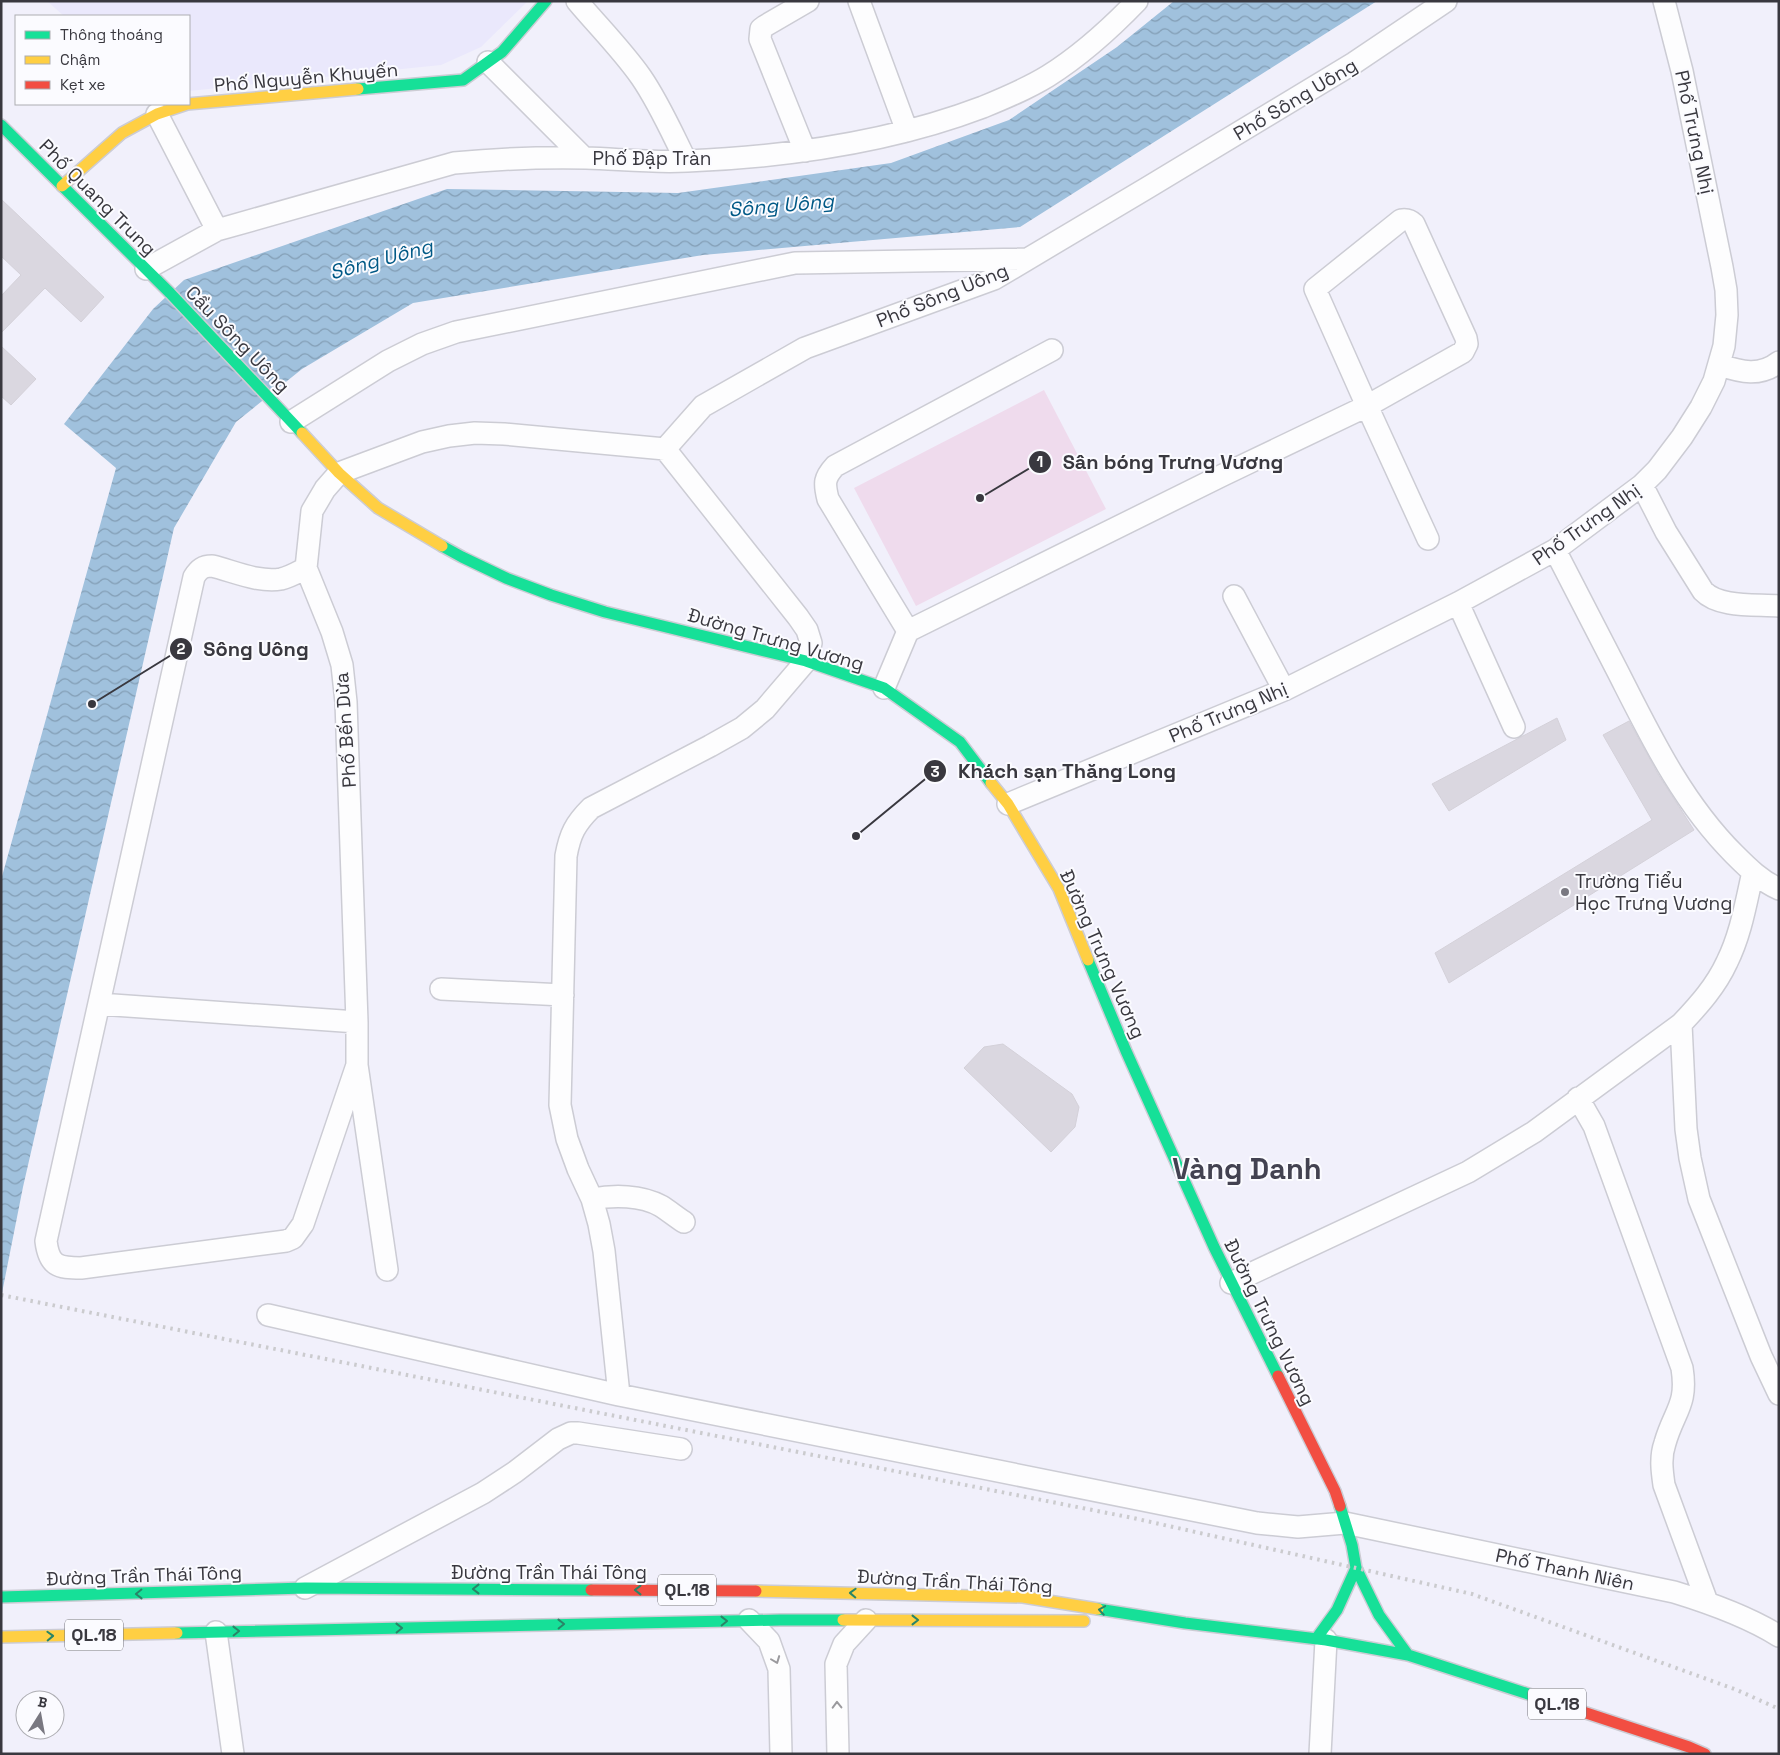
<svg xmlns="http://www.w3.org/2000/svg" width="1780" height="1755" font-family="'Space Grotesk',sans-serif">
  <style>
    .built { fill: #eae8fc }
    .green { fill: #efdbed }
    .water { fill: url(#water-waves) }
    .building { fill: #dad7e0; stroke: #d4d1d9 }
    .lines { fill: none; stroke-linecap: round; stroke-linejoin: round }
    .street-casing { stroke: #ccccd4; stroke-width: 24 }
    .fast-casing { stroke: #ccccd4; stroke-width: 14 }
    .slow-casing { stroke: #ccccd4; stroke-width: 14 }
    .jam-casing { stroke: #ccccd4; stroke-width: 14 }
    .street { stroke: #fdfdfe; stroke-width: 21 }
    .fast { stroke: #16e098; stroke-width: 11 }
    .slow { stroke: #ffcf43; stroke-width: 11 }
    .jam { stroke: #f24e42; stroke-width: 11 }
    .rail { stroke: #cbcbce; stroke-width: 4; stroke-dasharray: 2.5 5; stroke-linecap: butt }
    .oneway { stroke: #298467 }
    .oneway2 { stroke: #9b9a9e }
    .poi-dot { fill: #797881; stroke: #fbfbff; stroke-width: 2 }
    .labels { text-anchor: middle; stroke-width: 4; stroke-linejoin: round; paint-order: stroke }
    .shield { fill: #fbfbff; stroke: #737279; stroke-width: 1 }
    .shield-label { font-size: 18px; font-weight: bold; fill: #39383f }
    .street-label { font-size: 19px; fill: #39383f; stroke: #fbfbff }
    .poi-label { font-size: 19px; fill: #39383f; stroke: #fbfbff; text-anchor: start }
    .water-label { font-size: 20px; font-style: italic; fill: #005986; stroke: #fbfbff }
    .town-label { font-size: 29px; font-weight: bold; fill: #434251; stroke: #fbfbff }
    .leader { fill: none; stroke: #39383f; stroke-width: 2 }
    .callout-dot { fill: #39383f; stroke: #fbfbff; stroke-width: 2 }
    .mark-label { font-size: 15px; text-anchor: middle; font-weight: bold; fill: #fff }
    .callout-label { font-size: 20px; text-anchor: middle; font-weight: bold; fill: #39383f; stroke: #fbfbff; stroke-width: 4; stroke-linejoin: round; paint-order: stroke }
  </style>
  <defs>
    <pattern id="water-waves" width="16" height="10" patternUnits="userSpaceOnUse" patternTransform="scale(1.25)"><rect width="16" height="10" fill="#a0c1dd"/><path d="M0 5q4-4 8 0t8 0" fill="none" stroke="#839eb5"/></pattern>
  </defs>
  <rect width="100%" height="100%" fill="#f1f0fb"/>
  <!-- built -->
  <path class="built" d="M47,1H528L481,47L441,65L189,91V16H64Z"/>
  <!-- green -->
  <path class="green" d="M1044,390L1106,509L916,606L854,488Z"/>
  <!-- water -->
  <path class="water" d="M1174,1H1377L1020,227L703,255L413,303L302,369L236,422L174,528L23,1187L1,1298V880L116,468L64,424L153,309L184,280L447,189L678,193L891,163L1009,120L1117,47Z"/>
  <!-- building -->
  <path class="building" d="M1,199L104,297L81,322L45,288L1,333V296L21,275L1,256Z
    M1,346L36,379L11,405L1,396Z
    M1557,718L1566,740L1449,811L1432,784Z
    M1629,721L1658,774L1694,830L1449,983L1435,953L1652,820L1603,735Z
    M1003,1044L1072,1094L1079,1107L1075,1127L1051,1152L964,1068L984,1047Z"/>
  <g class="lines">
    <defs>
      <path id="street" d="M577,1C598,26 622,50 641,77C659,103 672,133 686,161
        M859,1L907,131
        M488,62L584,158
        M157,114L217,230
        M805,151L760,39L761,29L765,26L808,1
        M146,269L217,230L454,163C497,159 542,157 586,158C619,159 654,163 687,161C785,157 891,142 983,107C1005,98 1027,89 1048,76C1080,56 1110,29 1137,1
        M1720,365C1741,372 1760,377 1779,362
        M291,422L388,361L422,344L456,332L795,263L1026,259
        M1642,485L1666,532L1703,591C1719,608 1756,604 1779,606
        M1555,550C1576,591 1597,632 1618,672C1651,737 1682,802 1734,854C1748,868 1761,881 1779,889
        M306,568C298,572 290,577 281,579C259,583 233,571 212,566C203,566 199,569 194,577L46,1241C49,1266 58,1268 81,1268L286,1241L293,1238L303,1224L357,1065
        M1234,596L1284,690
        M1458,603L1514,727
        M908,631L1223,475L1367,406L1315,289L1401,220C1407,219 1410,220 1414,224L1466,338L1467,344L1463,352L1367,406L1428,539
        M884,688L908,631L828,499C824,483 824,478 835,466L1052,350
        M1008,804L1284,690L1458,603L1555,550L1642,485L1657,470L1682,437L1701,407L1714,381L1724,346L1727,315L1726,290L1722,267L1682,71L1664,1
        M441,989L563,995
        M99,1004L357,1022
        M1681,1024L1686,1129L1690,1158L1699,1199L1761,1356L1779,1394
        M1578,1098L1594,1126L1682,1368C1688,1405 1674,1411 1665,1443C1660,1457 1662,1471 1664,1485L1707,1602
        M592,1199C614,1195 641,1195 661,1206C669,1211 676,1217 684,1222
        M387,1270L357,1065V1022L346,702L342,665L332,632L306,568L312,511L325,489L339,473L422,442L449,436L475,433L504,434L665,449
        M1231,1283L1468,1172L1534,1132L1681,1024C1699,1005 1716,986 1727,962C1741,934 1746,902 1753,872
        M268,1315L619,1395L1257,1523L1298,1527L1345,1523L1674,1592C1710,1603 1747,1616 1779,1636
        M619,1395L604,1251L599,1224L592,1199L578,1169L567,1139L560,1105L566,856C570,834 575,824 591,808L710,746L742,728L765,709L806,661L811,643L807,630L798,617L665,449L703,406L805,348L994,279L1147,188L1354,63L1446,1
        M305,1588L483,1493L515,1472L558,1439L571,1433H578L681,1449
        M749,1620L769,1641L779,1669L781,1754
        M216,1632L233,1754
        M838,1754L836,1664L844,1644L866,1620
        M1320,1754L1326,1640"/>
      <path id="fast" d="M358,89L463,80L502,52L546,1
        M1,125L170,293L302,433
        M442,546L462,557L506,578L551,595L605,612L806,661L884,688L960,742L991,783
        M1088,960L1126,1051L1214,1247L1278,1376
        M1340,1506L1352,1545L1356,1568L1379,1615L1408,1655
        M1,1597L305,1588L591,1590
        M1098,1609L1185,1623L1326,1640L1408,1655L1556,1703
        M177,1633L780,1620H843
        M1316,1639L1337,1610L1356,1568"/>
      <path id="slow" d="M62,186L122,133L157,114L187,104L358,89
        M302,433L339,473L378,508L442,546
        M991,783L1008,804L1059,889L1088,960
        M756,1591L1023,1597L1098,1609
        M843,1620L1084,1621
        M1,1637L177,1633"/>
      <path id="jam" d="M1278,1376L1335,1491L1340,1506
        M591,1590L756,1591
        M1556,1703L1689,1747L1705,1754"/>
    </defs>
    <!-- street casing -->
    <use href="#street" class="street-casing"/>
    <!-- fast casing -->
    <use href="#fast" class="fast-casing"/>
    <!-- slow casing -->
    <use href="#slow" class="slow-casing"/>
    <!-- jam casing -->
    <use href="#jam" class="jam-casing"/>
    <!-- street -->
    <use href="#street" class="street"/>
    <!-- fast -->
    <use href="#fast" class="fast"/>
    <!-- slow -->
    <use href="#slow" class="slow"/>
    <!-- jam -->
    <use href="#jam" class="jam"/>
    <!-- rail -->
    <path class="rail" d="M1,1295L1133,1518L1472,1594L1737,1690L1779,1709"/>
  </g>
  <!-- one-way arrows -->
  <defs><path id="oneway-chevron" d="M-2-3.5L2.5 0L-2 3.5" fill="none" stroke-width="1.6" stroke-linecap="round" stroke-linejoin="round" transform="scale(1.25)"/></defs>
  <g class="oneway">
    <use href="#oneway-chevron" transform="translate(476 1589) rotate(-180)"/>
    <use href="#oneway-chevron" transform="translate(638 1590) rotate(-180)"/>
    <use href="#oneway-chevron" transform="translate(853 1593) rotate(-178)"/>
    <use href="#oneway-chevron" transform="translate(139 1594) rotate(179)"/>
    <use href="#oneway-chevron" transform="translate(1102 1610) rotate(-171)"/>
    <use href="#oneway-chevron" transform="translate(915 1620)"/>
    <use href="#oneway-chevron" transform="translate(724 1621) rotate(-1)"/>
    <use href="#oneway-chevron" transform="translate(561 1624) rotate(-1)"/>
    <use href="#oneway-chevron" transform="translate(399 1628) rotate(-1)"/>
    <use href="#oneway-chevron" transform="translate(236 1631) rotate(-1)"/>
    <use href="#oneway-chevron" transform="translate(50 1636) rotate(-2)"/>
  </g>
  <g class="oneway2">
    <use href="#oneway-chevron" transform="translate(776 1660) rotate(69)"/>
    <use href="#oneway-chevron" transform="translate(837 1705) rotate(-91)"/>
  </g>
  <!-- markers -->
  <circle class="poi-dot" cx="1565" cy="892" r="5"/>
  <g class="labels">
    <!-- shield labels -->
    <g class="shield">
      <rect x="658" y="1574.5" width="58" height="31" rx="4"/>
      <rect x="65" y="1619.5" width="58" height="31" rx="4"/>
      <rect x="1528" y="1688.5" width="58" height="31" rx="4"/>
    </g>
    <g class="shield-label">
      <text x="687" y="1596">QL.18</text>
      <text x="94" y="1641">QL.18</text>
      <text x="1557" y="1710">QL.18</text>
    </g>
    <!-- street labels -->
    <g class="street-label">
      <text transform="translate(306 77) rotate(-5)" y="7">Phố Nguyễn Khuyến</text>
      <text transform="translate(1295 99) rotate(-31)" y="7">Phố Sông Uông</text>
      <text transform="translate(1695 132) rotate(78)" y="7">Phố Trưng Nhị</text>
      <text x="652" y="165">Phố Đập Tràn</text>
      <text transform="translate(98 197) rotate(45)" y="7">Phố Quang Trung</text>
      <text transform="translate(942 295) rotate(-22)" y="7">Phố Sông Uông</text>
      <text transform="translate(238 339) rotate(46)" y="7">Cầu Sông Uông</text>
      <text transform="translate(1586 524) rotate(-35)" y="7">Phố Trưng Nhị</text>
      <text transform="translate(776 639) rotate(16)" y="7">Đường Trưng Vương</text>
      <text transform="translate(1228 712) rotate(-23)" y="7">Phố Trưng Nhị</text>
      <text transform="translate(345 730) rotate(-94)" y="7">Phố Bến Dừa</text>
      <text transform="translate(1103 954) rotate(66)" y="7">Đường Trưng Vương</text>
      <text transform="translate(1270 1322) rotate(64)" y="7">Đường Trưng Vương</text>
      <text transform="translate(1565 1569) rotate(12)" y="7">Phố Thanh Niên</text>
      <text x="549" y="1579">Đường Trần Thái Tông</text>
      <text transform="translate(144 1575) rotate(-2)" y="7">Đường Trần Thái Tông</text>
      <text transform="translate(955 1581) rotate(3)" y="7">Đường Trần Thái Tông</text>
    </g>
    <!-- poi labels -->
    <g class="poi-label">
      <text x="1575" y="888">Trường Tiểu<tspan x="1575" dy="22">Học Trưng Vương</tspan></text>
    </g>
    <!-- water labels -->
    <g class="water-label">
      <text transform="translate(781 205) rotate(-5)" y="7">Sông Uông</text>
      <text transform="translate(381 259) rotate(-15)" y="7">Sông Uông</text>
    </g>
    <!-- town labels -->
    <g class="town-label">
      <text x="1247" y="1179">Vàng Danh</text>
    </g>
  </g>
  <!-- callouts -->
  <path class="leader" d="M980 498L1040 462M92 704L181 649M856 836L935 771"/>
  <g class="callout-dot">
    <circle cx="980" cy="498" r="5"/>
    <circle cx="92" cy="704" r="5"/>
    <circle cx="856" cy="836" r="5"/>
    <circle cx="1040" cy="462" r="12"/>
    <circle cx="181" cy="649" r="12"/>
    <circle cx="935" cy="771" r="12"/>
  </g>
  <g class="mark-label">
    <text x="1040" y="467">1</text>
    <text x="181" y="654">2</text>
    <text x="935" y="777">3</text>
  </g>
  <g class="callout-label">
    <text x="1173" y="469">Sân bóng Trưng Vương</text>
    <text x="256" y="656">Sông Uông</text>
    <text x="1067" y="778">Khách sạn Thăng Long</text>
  </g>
  <!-- border -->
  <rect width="1780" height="1755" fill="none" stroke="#39383f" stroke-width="5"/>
  <!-- legend -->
  <rect x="15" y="15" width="175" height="90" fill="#fbfbff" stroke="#adadb2"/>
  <rect x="25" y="31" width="25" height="8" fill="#16e098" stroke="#adadb2"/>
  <text x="60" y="40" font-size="15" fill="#39383f">Thông thoáng</text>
  <rect x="25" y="56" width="25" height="8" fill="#ffcf43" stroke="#adadb2"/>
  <text x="60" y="65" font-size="15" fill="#39383f">Chậm</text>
  <rect x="25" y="81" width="25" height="8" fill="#f24e42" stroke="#adadb2"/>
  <text x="60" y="90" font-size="15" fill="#39383f">Kẹt xe</text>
  <!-- north arrow -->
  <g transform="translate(40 1715) rotate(11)"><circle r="24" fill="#fbfbff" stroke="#adadb2"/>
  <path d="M0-4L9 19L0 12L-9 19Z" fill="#797881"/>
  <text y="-8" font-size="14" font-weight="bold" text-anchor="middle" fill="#39383f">B</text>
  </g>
</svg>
